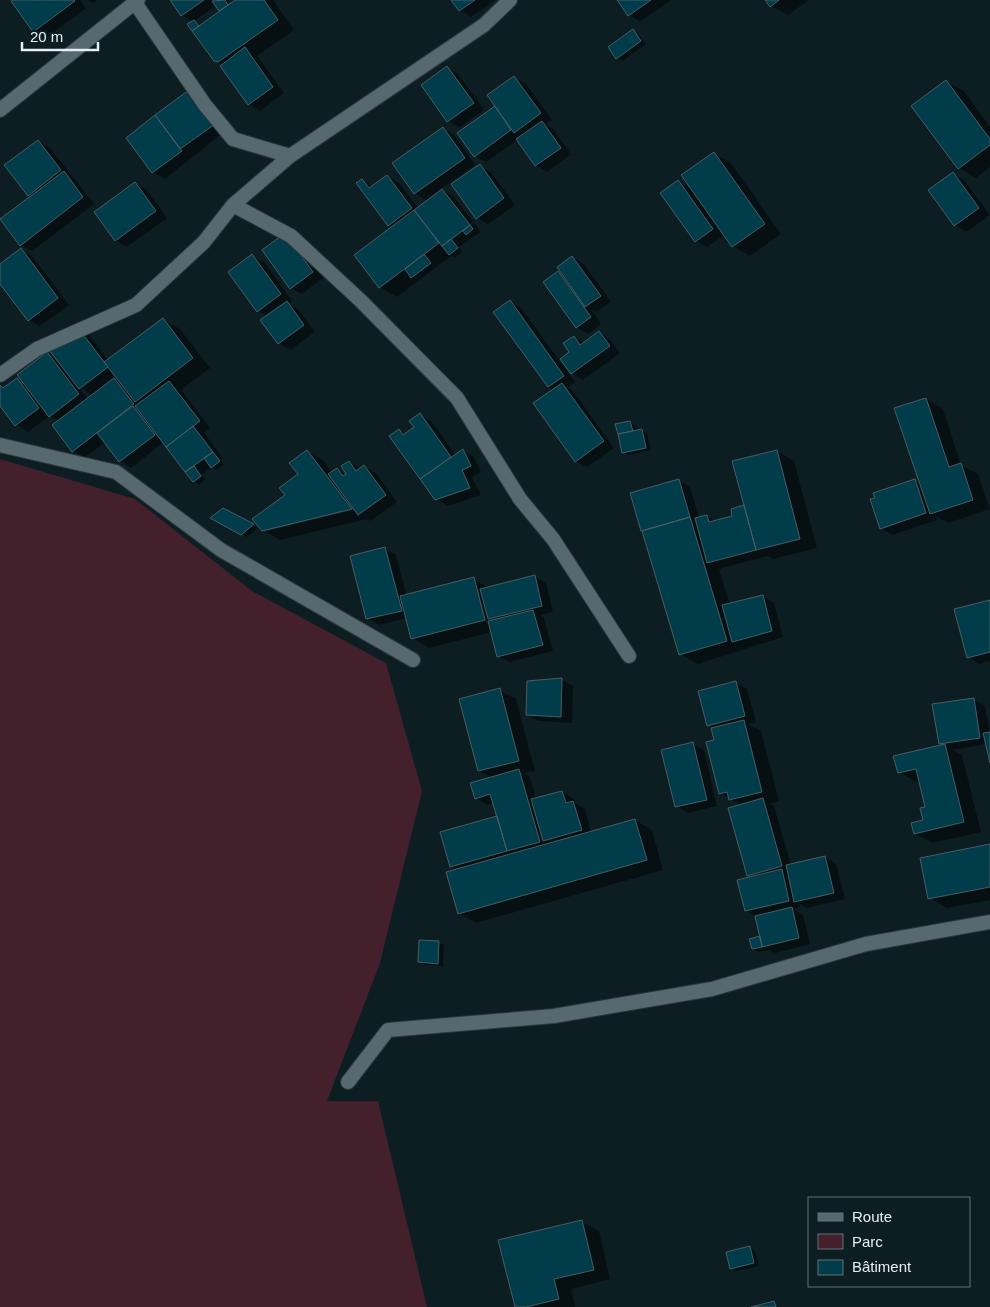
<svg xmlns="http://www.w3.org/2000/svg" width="990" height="1307" font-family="Helvetica,sans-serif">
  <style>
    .green { fill: #441f2c }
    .shadow { fill: #0007; fill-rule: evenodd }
    .building { fill: #013c4b; stroke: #4a5c62 }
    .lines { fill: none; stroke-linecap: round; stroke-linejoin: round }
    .minor-casing { stroke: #2e363a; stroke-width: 16 }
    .minor { stroke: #56696f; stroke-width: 14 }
  </style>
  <rect width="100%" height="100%" fill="#0d1e23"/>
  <!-- green -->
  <path class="green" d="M0,459L135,499L252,591L386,663L422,791L380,963L327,1101H378L427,1307H0Z"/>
  <!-- shadow -->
  <path class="shadow" d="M15,0H80L86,8L46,38L34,31Z
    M87,0H97L93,3Z
    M171,0H227L230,5L237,0H273L294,30L257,56L284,93L260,111L249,104L223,65L215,60L193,22L182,15ZM217,5L221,11L201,26L194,21Z
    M453,0H495L471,17L460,10Z
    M618,0H671L640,22L629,15Z
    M767,0H809L788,15L771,6Z
    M633,31L638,34L646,44L623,61L617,58L610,48Z
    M447,67L458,74L484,110L460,127L448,121Z
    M514,78L526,84L552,120L545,124L553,129L571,154L547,172L536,165L518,140L486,162L475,156L496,106Z
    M947,82L964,91L990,127V167L976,178L959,168Z
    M189,91L225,131L165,179L153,172L127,138Z
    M443,128L454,135L475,165L441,189L454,197L473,222L445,242L447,244L474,223L481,232L459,247L462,252L455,258L451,256L397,297L380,287L393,227L358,183L362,180L373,187L387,176L399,183L418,208L428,201L415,193Z
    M38,141L50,148L94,204L32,251L20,245L31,197L28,195Z
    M714,153L731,163L781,234L750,256L733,246L725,235L707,247L696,241L678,182L693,190Z
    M480,166L491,172L515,205L488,224L477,218Z
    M953,173L964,180L990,215L966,232L955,225L930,190Z
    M135,183L147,190L167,218L127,247L115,240Z
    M297,241L323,278L302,294L290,288Z
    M21,250L32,256L69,305L40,326L29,320L0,282V265Z
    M252,256L264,262L292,301L288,304L298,309L315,332L290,350L279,343L267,316L258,311Z
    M572,257L584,264L611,302L597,312L591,309L601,324L588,334L576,327L558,273L565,277Z
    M510,302L521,308L575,382L568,387L573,391L614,448L587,467L575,461L554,390L548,387Z
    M163,319L180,329L210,368L181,390L210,428L204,433L223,458L221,460L224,465L217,470L212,467L202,475L206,479L199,485L195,482L203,476L201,474L194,482L164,442L131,468L120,461L105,442L84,458L73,451L59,421L49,416L28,432L16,425L0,404V386L5,388L17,380L26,385L47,354L60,361L78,329L90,336L108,360ZM116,375L123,384L113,378ZM79,387L93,396L88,399Z
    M599,332L610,339L620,353L583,380L572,373L574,337L584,343Z
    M926,399L943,409L961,465L978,474L990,509L948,523L935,516L937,520L892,535L881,528L915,481L922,485Z
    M420,415L431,421L456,455L463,450L474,457L481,472L472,477L481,495L448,506L436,499L391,436L399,430L406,434L415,428Z
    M630,422L635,425L637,431L642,430L647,433L651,450L628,455L623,452Z
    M777,451L794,461L817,548L774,559L768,556L719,569L730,605L762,596L774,603L783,637L698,664L680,654L642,530L678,480L690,487L699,518L707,516L716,522L734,517L744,507Z
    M307,452L324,461L332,473L337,469L351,478L349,462L360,469L364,466L376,473L397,502L370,521L367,519L280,540L263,530L299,474ZM357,507L358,509L267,531L270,528Z
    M223,509L258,528L247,537L212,518Z
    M385,549L396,555L407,596L473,579L489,588L534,576L546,583L553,612L540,615L544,618L553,651L510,662L498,656L492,632L429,648L412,638L407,618L379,625L367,618ZM480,616L490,622V625L479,618Z
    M990,601V661L979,664L968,657Z
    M562,680L573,686L572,723L538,721L527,715Z
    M736,683L747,689L756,722L748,724L761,731L779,801L770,804L774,806L791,865L825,857L836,864L845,899L807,908L799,903L800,907L793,909L803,915L810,944L775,953L769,950L758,952L753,949L761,937L756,917L746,911L752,878L748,875L741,805L720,793L716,741L712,727L708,725Z
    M499,690L516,699L535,771L524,773L530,777L536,799L562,792L574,799L575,803L585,809L591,832L635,820L652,830L663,870L476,923L459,913L458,870L451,866L498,817L494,803L487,805L476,798L492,778L479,771Z
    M973,699L985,706L990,733V758L987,744L952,750L962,755L981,832L932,843L915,834L924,821L927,807L920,781L916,782L899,772L944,745L940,743Z
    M693,744L704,750L717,806L688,813L676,806Z
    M990,845V900L947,908L930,898Z
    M438,942L444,945L443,966L425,965L420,962Z
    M582,1222L599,1231L610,1279L571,1289L575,1307H516Z
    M750,1248L755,1251L759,1266L736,1271L731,1268Z"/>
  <!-- building -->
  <path class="building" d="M13,0H74L75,1L33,32L11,1Z
    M170,0H204L181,16Z
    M225,0L228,5L219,11L212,1Z
    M235,0H264L278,20L218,62L214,61L192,31Z
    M451,0H475L459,11Z
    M617,0H651L628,16Z
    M765,0H779L770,7Z
    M194,20L199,26L192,31L187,24Z
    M633,29L641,41L616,59L608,47Z
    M245,47L273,87L248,105L220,66Z
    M447,66L474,103L447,122L421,85Z
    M514,76L541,113L514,133L487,95Z
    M946,80L990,139V145L958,169L911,106Z
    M189,90L215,124L180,149L155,115Z
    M495,106L511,130L474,157L457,133Z
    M155,115L182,151L152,173L126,138Z
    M542,121L561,148L535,166L516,139Z
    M443,127L465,158L414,194L392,163Z
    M38,140L61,170L28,196L4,165Z
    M714,152L765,224L732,247L681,175Z
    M480,164L504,198L476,219L451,184Z
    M64,171L83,197L20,246L0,219Z
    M953,172L979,208L954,226L928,190Z
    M387,175L412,208L388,226L356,183L362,179L369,188Z
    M678,180L713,229L695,242L660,193Z
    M135,182L156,211L115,241L94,212Z
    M442,189L470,225L442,246L414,210Z
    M414,210L439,243L379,288L354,255Z
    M470,225L473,229L466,235L463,231Z
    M285,233L313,272L290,289L262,250Z
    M451,239L458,248L449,255L442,246Z
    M21,248L58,298L28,321L0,284V264Z
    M252,254L281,294L257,312L228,272Z
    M424,254L431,263L411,278L405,269Z
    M572,256L601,296L585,307L557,267Z
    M558,271L591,317L576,328L543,282Z
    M510,300L564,376L548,387L493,312Z
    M287,301L304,325L278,344L260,320Z
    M163,318L193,358L135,402L104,362Z
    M78,328L108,367L79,389L49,350Z
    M599,331L610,346L571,374L560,359L569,352L563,343L574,336L580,345Z
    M47,352L79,394L49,417L17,375Z
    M17,378L39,408L15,426L0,406V385L3,388Z
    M114,378L134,404L72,452L52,425Z
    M169,381L200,421L166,447L135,406Z
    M562,383L604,441L575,462L533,403Z
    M926,398L949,467L961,463L973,500L930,514L894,408Z
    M133,406L155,435L119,462L97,433Z
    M420,413L451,457L420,479L389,436L399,429L403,435L414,427L409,421Z
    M630,421L633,431L618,434L615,424Z
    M193,426L213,452L185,472L166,447Z
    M642,429L646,448L622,453L618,434Z
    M463,449L471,466L462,470L470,488L435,500L420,479Z
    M307,450L352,509L262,531L252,519L285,495L279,488L298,474L289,463Z
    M777,450L800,539L756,550L732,461Z
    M213,452L220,461L211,468L204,458Z
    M349,461L356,471L364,465L386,495L358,515L328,474L337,468L343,476L346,474L341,466Z
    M194,466L201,476L193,482L185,472Z
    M679,479L690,517L641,531L630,493Z
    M915,479L926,513L880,529L870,499L875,498L873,493Z
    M744,505L756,550L707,563L695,518L707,515L709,522L732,516L731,509Z
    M223,508L254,524L241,535L210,518Z
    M690,517L727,641L679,655L642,531Z
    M385,547L402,611L366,619L350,556Z
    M535,575L542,606L488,619L480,589Z
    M474,577L485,620L411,639L400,596Z
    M763,595L772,631L732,642L722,605Z
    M990,600V652L967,658L954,609Z
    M533,610L543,645L497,657L488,621Z
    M562,678L561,717L526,715L527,681Z
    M736,681L745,716L707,726L698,691Z
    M500,688L519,761L478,771L459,699Z
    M974,698L980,738L939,744L932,704Z
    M744,720L762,792L729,800L727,792L719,794L706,742L714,740L711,728Z
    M990,732V763L983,733Z
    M693,742L707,800L675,807L661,750Z
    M945,744L964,822L914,834L911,823L923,820L920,808L925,807L916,769L898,773L893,756Z
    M519,769L540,842L507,851L490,794L475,799L470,783Z
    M562,791L566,803L573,801L582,830L543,841L531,799Z
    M763,798L782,866L747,876L728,808Z
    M497,816L507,851L450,867L440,832Z
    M635,819L647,860L458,914L446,872Z
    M990,844V887L928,899L920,858Z
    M825,856L834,893L794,902L786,865Z
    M782,869L789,901L745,911L737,880Z
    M792,907L799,938L762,947L755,916Z
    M760,936L762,947L752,949L749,939Z
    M419,940L439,941L438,964L418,962Z
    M582,1220L594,1270L554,1279L559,1299L526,1307H515L498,1240Z
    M750,1246L754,1263L730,1269L726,1252Z
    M774,1301L776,1307H751Z"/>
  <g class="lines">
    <defs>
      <path id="minor" d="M133,0L205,105L233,139L290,156
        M0,110L138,0
        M233,205L291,236L361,301L457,398L520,499L553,539L629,656
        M0,375L37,349L136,305L204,242L233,205L290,156L484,25L510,0
        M0,445L116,472L221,550L413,660
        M348,1082L388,1030L554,1016L712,989L866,944L990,922"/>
    </defs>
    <!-- minor casing -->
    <use href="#minor" class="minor-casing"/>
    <!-- minor -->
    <use href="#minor" class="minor"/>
  </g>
  <!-- legend -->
  <rect x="808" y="1197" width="162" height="90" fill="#0d1e23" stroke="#637276"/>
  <rect x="818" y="1213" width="25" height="8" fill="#56696f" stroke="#637276"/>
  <text x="852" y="1222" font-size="15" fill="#e5eff3">Route</text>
  <rect x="818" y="1234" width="25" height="15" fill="#441f2c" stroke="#637276"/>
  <text x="852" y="1247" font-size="15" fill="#e5eff3">Parc</text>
  <rect x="818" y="1260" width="25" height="15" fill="#013c4b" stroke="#637276"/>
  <text x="852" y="1272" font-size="15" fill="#e5eff3">Bâtiment</text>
  <!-- scale -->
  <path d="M22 42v8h76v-8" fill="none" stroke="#e5eff3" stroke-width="2.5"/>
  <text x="30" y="42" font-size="15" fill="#e5eff3" stroke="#0d1e23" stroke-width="4" paint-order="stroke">20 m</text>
</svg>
